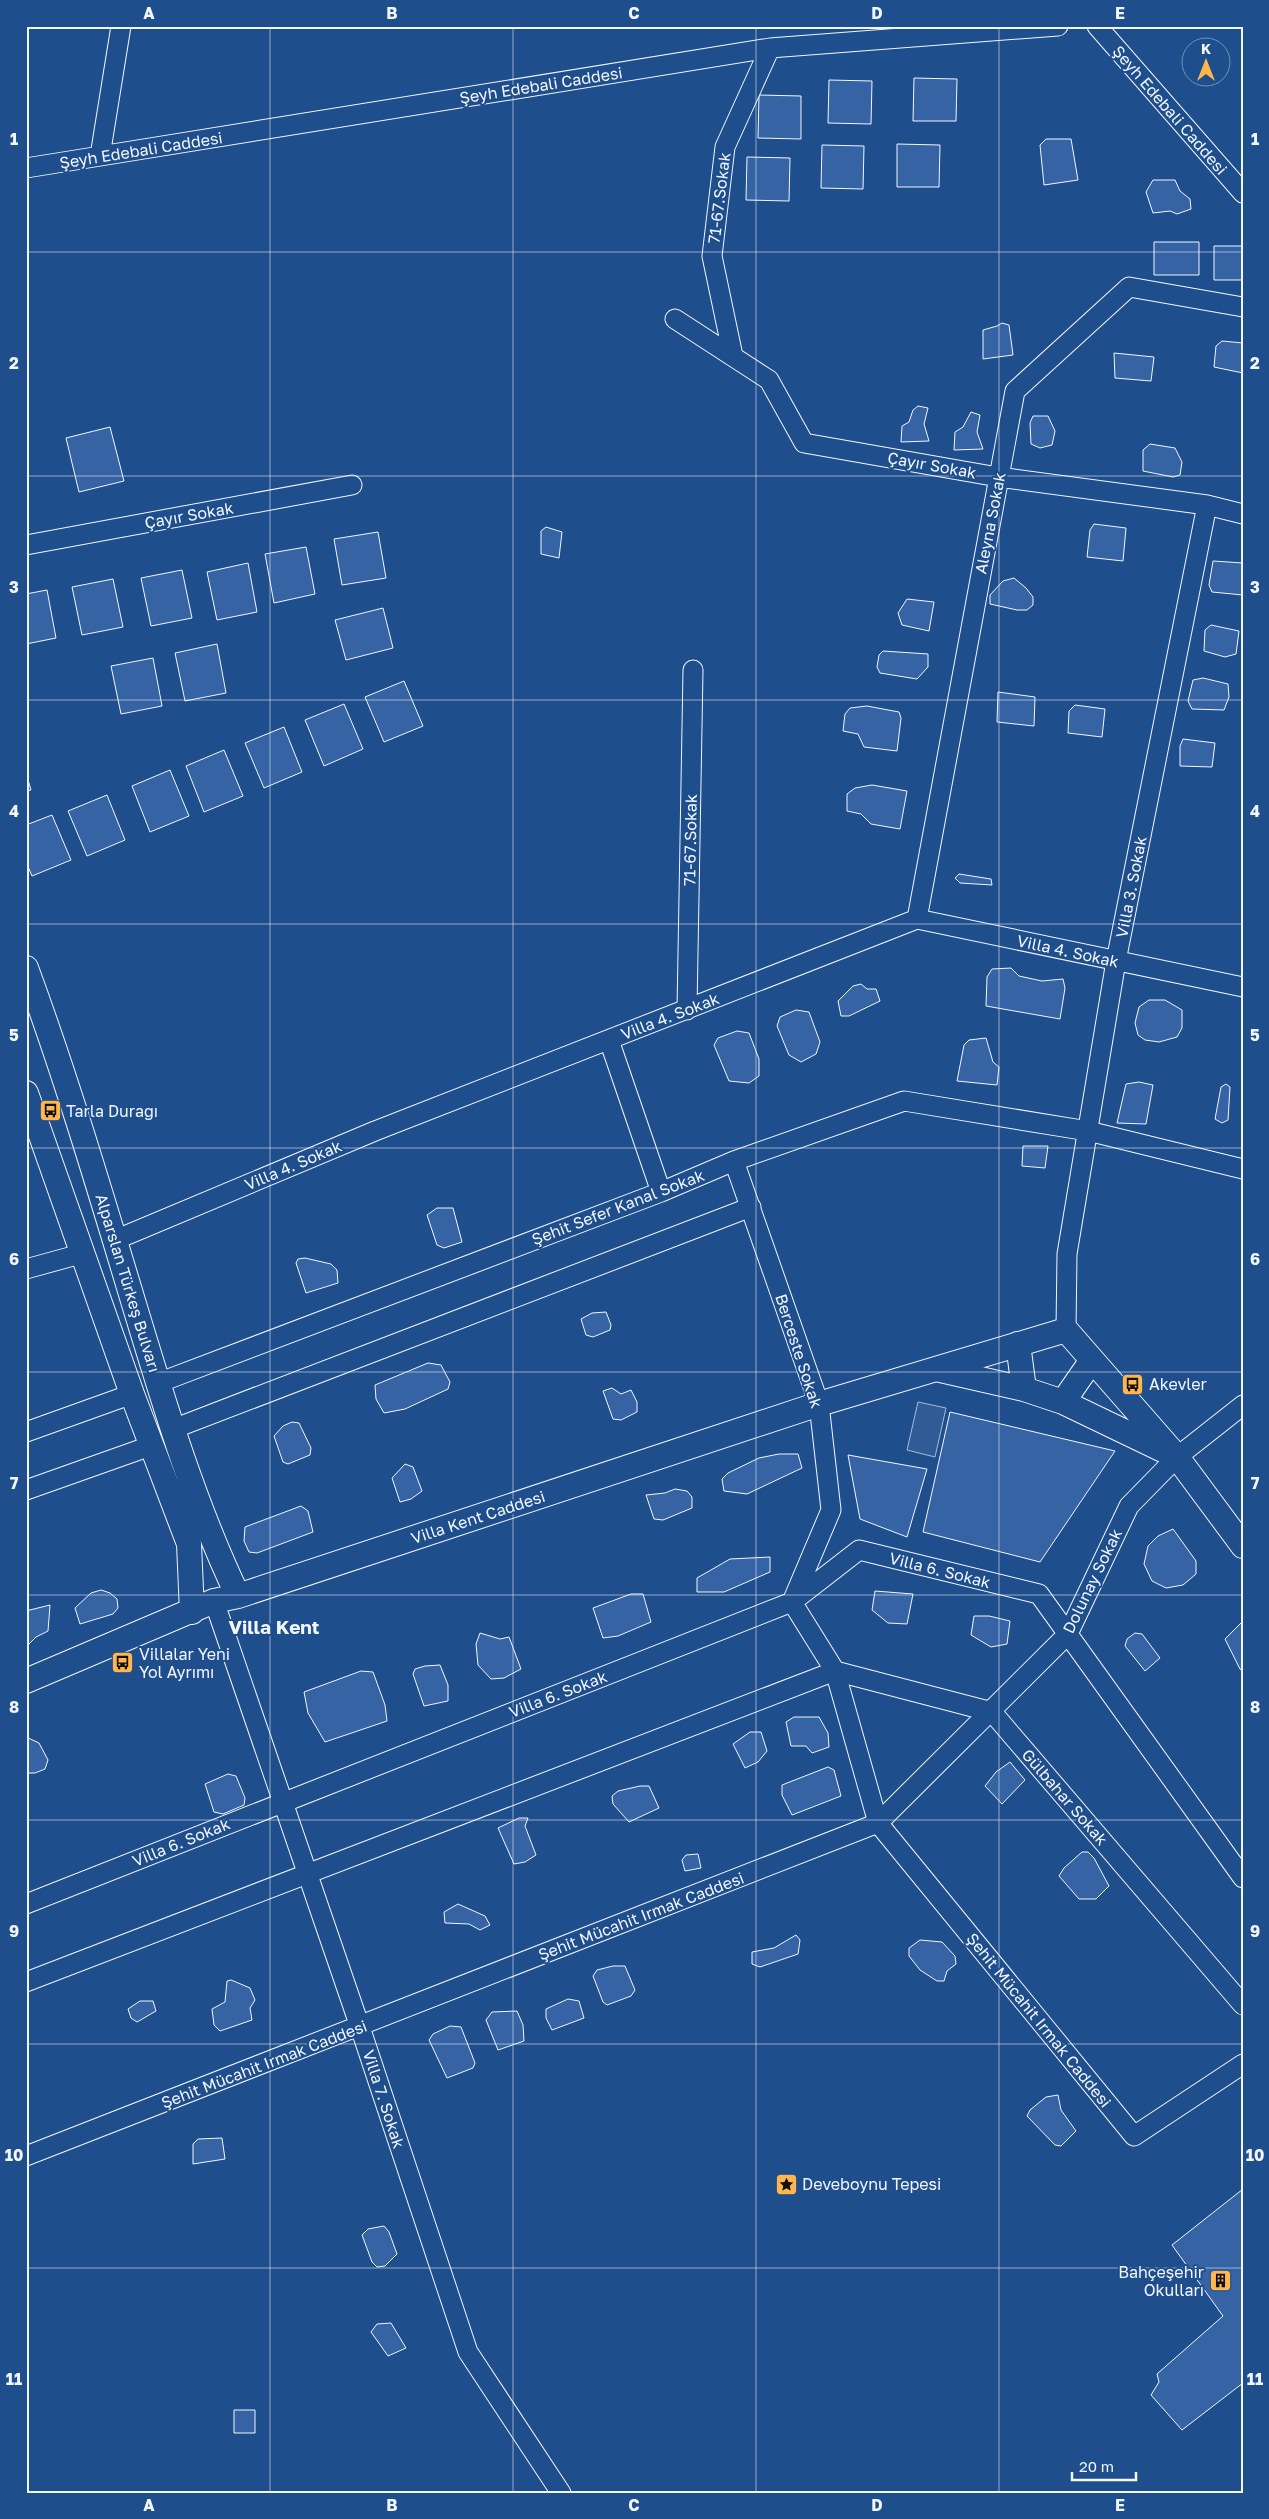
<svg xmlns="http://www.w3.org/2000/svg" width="1269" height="2519" font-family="'Golos Text',sans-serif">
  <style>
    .built { fill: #305b95; stroke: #a8bbd7 }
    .building { fill: #3563a3; stroke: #f2f6ff }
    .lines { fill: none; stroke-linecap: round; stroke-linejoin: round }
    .minor-casing { stroke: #f2f6ff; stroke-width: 21 }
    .tertiary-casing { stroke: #f2f6ff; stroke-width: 26 }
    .minor { stroke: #1f4e8c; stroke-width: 19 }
    .tertiary { stroke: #1f4e8c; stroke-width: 24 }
    .grid { fill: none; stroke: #f2f6ff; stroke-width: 1; stroke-opacity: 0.55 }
    .labels { text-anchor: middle; stroke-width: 4; stroke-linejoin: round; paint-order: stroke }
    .street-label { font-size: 16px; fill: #f2f6ff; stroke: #1f4e8c }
    .poi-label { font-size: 16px; fill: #f2f6ff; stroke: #1f4e8c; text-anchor: start }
    .quarter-label { font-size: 19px; font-weight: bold; fill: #f2f6ff; stroke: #1f4e8c }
    .neatline { fill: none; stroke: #f2f6ff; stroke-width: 2 }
    .grid-label { font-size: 16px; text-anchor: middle; font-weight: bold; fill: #f2f6ff }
  </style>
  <rect width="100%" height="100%" fill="#1f4e8c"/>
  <!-- built -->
  <path class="built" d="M918,1402L946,1408L935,1457L907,1450Z"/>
  <!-- building -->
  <path class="building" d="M914,78L957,79L956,121H913Z
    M829,80L872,81L871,124L828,123Z
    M759,95L801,96V139L758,138Z
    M1046,139H1071L1078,180L1044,185L1040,145Z
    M897,144L940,145L939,187H897Z
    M822,145L864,146L863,189L821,188Z
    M747,157L790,158L789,201L746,200Z
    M1153,180H1175L1180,191L1190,199L1191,209L1177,214L1170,211L1153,213L1146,192Z
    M1154,242H1199V275H1154Z
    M1214,246H1243V280H1214Z
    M1002,323L1009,325L1013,355L983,359V330L997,326Z
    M1222,341L1243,343V373L1214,367L1216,346Z
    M1114,353L1154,357L1151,381L1115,378Z
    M918,406L928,408L924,424L929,441L901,442L902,426L909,422L913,410Z
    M971,412L980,415L977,432L983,449L954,450L955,432L963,427Z
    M1033,416H1048L1055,431L1052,445L1040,448L1031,444L1030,423Z
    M110,427L124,481L79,492L66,438Z
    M1150,444L1175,448L1182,462L1180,475L1173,477L1143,471V450Z
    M1094,524L1126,528L1123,561L1087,557L1090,530Z
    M546,527L562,532L559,558L541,554V531Z
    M378,532L386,578L342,585L334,539Z
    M306,547L315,594L274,603L265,554Z
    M1213,561L1243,563V595L1212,592L1209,585Z
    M248,563L257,612L217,620L207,572Z
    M182,570L192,618L151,626L141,578Z
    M1014,578L1026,588L1033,597V605L1027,610H1017L990,604V595L1003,581Z
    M113,579L123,627L82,635L72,587Z
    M47,590L56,638L26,644V594Z
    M907,599L934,602L929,631L902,625L898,613Z
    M383,608L393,648L346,660L335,620Z
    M1211,625L1239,631L1236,654L1225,657L1204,651L1205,630Z
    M217,644L226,693L185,701L175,653Z
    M883,651L928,654V667L917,679L880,673L877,667L879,655Z
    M153,658L162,706L121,714L111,666Z
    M1203,678L1228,684L1229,697L1224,710L1192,709L1188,701L1193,680Z
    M404,681L423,726L384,742L365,697Z
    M998,692L1035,697L1034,726L997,722Z
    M344,704L363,749L324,766L305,720Z
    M1075,705L1105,709L1102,737L1068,733L1069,711Z
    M867,706L899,712L901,718L897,751L864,747L858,734L843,731L845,714L850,708Z
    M284,727L302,772L264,788L245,743Z
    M1183,739L1215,743L1212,767L1180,766V746Z
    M224,750L243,796L204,812L186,766Z
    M170,770L189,816L150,832L132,786Z
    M26,773L31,790L26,791Z
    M872,785L907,791L900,829L871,824L861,814L847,811V794L855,788Z
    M107,795L125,840L87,856L68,811Z
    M52,815L71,860L32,876L26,862V825Z
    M959,874L991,879L992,885L960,883L955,878Z
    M1011,968L1019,976L1042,981L1063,979L1065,988L1060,1019L986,1006L987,977L992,969Z
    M861,984L867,989H876L880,1001L849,1016H841L838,1001L853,986Z
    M1149,1000H1165L1182,1010V1028L1177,1037L1159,1042L1145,1040L1138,1035L1135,1023L1139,1007Z
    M796,1010L809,1012L820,1042L816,1054L801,1062L789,1055L777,1026L780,1017Z
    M737,1031L749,1033L759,1059V1076L749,1083L729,1081L714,1045L718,1038Z
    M986,1038L993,1062L999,1067L997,1085L957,1081L964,1045L969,1040Z
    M1139,1082L1153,1085L1146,1124L1117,1123L1126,1084Z
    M1226,1084L1230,1087L1228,1120L1222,1123L1215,1119L1221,1087Z
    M1023,1146H1048L1045,1168L1022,1166Z
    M437,1208H453L462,1242L444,1248L437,1245L427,1215Z
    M305,1258L331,1264L337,1270L338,1283L306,1293L296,1263L298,1259Z
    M606,1312L611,1325L610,1330L593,1337L586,1335L581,1319L592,1313Z
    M428,1363L441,1365L450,1382L448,1389L405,1409L384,1413L376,1399L375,1385Z
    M612,1388L621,1394L631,1390L637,1402V1412L621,1420L613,1419L603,1391Z
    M950,1412L1115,1451L1040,1562L923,1532Z
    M292,1422L299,1423L311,1448L310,1455L288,1464L283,1462L274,1436L283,1426Z
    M779,1454H798L802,1468L747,1494L724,1491L722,1479L728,1473L759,1458Z
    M848,1455L927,1469L907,1537L860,1519Z
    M405,1464L413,1467L422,1491L411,1499L400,1502L392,1478Z
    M675,1489L687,1491L692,1497V1508L663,1520L654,1519L646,1495L665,1493Z
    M301,1506L308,1511L313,1532L257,1553L249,1552L244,1541L245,1527Z
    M1173,1529L1196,1561V1574L1183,1585L1166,1588L1152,1581L1144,1564L1148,1546L1158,1536Z
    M770,1557V1572L724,1592H697V1578L730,1559Z
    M101,1590L110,1593L117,1599L118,1608L113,1614L80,1624L75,1608L91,1593Z
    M875,1591L913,1594L907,1624L888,1623L872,1610Z
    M631,1594H643L651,1622L618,1636L603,1638L593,1608Z
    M50,1605L48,1631L36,1637L26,1647V1611Z
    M974,1616H989L1010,1621L1007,1644L991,1647L971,1635Z
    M1243,1621V1671L1240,1669L1225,1639Z
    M480,1633L500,1639L509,1637L521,1669L504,1678L491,1679L478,1665L476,1644Z
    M1135,1633L1142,1634L1160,1658L1145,1671L1125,1646L1127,1639Z
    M440,1665L448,1685V1701L424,1706L413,1674L415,1669L425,1666Z
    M361,1671L373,1672L385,1705L387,1721L325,1742L308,1713L304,1692Z
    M794,1717H819L828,1733L829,1747L812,1753L806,1746H791L786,1722Z
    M750,1732H761L767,1751L758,1762L745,1768L733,1744Z
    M26,1737L39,1743L48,1760L45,1769L35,1773H26Z
    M1010,1762L1025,1780L1002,1804L985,1786L996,1772Z
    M828,1767L834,1770L841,1796L792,1815L782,1795V1785Z
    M228,1774L236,1776L245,1798L244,1805L223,1814L214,1812L205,1784Z
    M640,1786H649L659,1808L629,1822L613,1804L612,1796L618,1791Z
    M519,1818H528L525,1826L536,1855L525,1862L514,1864L498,1828Z
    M1082,1852H1088L1094,1858L1109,1886L1096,1899H1079L1059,1876L1064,1868Z
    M698,1854L701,1868L685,1871L682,1860L686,1855Z
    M458,1904L485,1916L490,1925L480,1930L469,1924L445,1923L444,1912Z
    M796,1935L800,1940L798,1954L760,1967L752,1964V1952L774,1948Z
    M920,1940L942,1942L955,1956L956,1964L947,1971L944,1981H937L920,1970L909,1956V1948Z
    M613,1966H625L635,1990L631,1996L607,2005L603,2002L593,1976L597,1970Z
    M231,1980L250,1988L255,2000L250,2008L252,2020L220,2031L214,2025L212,2009L225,2002L227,1981Z
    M568,1999L579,2001L584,2018L552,2030L546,2018V2009Z
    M140,2001H153L156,2011L137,2022L131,2018L128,2009Z
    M517,2011L523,2025L524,2041L498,2050L486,2020L492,2012Z
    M450,2026L461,2027L475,2063L473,2068L447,2078L429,2040L433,2034Z
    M1058,2095L1061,2110L1076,2131L1061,2146L1055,2145L1027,2116L1030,2110L1046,2097Z
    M222,2138L225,2159L193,2164V2144L198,2139Z
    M1243,2189V2383L1182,2430L1151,2395L1159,2382L1157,2374L1223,2316L1172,2245Z
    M384,2226L389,2232L397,2254L385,2266L377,2267L372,2262L362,2235L368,2229Z
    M391,2323L406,2348L388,2356L371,2332L377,2324Z
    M234,2410H255V2433H234Z"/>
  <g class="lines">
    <defs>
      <path id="minor" d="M1097,26L1243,193
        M100,156L121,26
        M26,168L770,48L1058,26
        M675,319L769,380L804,443L998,477L1207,505L1243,514
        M733,356L712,256L725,147L770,48
        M26,545L352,485
        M917,919L1015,391L1129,287L1243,307
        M687,1010L693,670
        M609,1040L661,1192
        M734,1161L819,1404L831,1510L792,1602L835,1671L878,1823L1068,1634L1129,1506L1177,1457L1243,1405
        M115,1240L375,1131L917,919L1243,987
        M26,1269L84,1253
        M1066,1330L1067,1254L1116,961L1207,505
        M158,1383L661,1192L734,1161L904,1101L1088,1131L1243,1169
        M173,1429L751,1207
        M26,1432L132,1394
        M26,1490L153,1445
        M214,1601L360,2027L468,2352L561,2493
        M26,1904L792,1602L859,1550L1039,1594L1243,1878
        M26,1982L835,1671L992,1712L1243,2005
        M26,2156L878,1823L1134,2136L1243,2064"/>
      <path id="tertiary" d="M26,968C68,1082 102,1198 137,1314C166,1410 195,1506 238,1596
        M26,1093L132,1394L189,1544L192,1612
        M1018,1344L1024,1389
        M936,1369L1024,1389L1063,1402L1169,1453
        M1063,1402L1092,1360
        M26,1681L214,1601L238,1596L819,1404L1066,1330L1177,1457L1243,1546"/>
    </defs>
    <!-- minor casing -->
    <use href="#minor" class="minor-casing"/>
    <!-- tertiary casing -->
    <use href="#tertiary" class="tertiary-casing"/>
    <!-- minor -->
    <use href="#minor" class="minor"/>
    <!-- tertiary -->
    <use href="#tertiary" class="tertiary"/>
  </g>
  <!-- grid -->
  <path class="grid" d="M270,26V2493M513,26V2493M756,26V2493M999,26V2493M26,252H1243M26,476H1243M26,700H1243M26,924H1243M26,1148H1243M26,1372H1243M26,1595H1243M26,1820H1243M26,2044H1243M26,2268H1243"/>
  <!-- icons -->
  <defs>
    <symbol id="bus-square" viewBox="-11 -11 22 22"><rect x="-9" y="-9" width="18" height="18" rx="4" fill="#ffb74d" stroke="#1f4e8c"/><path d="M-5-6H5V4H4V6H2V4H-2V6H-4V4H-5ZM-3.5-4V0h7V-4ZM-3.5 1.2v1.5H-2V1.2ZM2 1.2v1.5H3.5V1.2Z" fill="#111"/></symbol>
    <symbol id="sight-square" viewBox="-11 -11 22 22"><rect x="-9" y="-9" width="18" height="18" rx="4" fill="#ffb74d" stroke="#1f4e8c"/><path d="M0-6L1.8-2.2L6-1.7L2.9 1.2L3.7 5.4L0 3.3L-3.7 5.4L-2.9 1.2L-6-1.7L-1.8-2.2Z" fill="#111"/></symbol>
    <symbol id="building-square" viewBox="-11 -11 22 22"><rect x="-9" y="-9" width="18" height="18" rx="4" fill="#ffb74d" stroke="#1f4e8c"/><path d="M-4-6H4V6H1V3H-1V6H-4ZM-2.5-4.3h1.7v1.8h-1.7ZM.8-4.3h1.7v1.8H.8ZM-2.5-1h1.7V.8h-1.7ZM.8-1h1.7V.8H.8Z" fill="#111"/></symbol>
  </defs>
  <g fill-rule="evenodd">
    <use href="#bus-square" x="38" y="1098" width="25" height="25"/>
    <use href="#bus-square" x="1120" y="1372" width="25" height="25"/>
    <use href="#bus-square" x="110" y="1650" width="25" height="25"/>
    <use href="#sight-square" x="774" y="2172" width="25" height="25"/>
    <use href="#building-square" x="1208" y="2268" width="25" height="25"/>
  </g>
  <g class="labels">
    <!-- street labels -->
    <g class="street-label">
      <text transform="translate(541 85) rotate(-9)" y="6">Şeyh Edebali Caddesi</text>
      <text transform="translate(1170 110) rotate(49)" y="6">Şeyh Edebali Caddesi</text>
      <text transform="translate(141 150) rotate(-9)" y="6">Şeyh Edebali Caddesi</text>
      <text transform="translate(719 198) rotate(-83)" y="6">71-67.Sokak</text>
      <text transform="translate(932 465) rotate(10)" y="6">Çayır Sokak</text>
      <text transform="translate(189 515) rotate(-10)" y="6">Çayır Sokak</text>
      <text transform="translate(990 523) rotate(-79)" y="6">Aleyna Sokak</text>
      <text transform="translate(690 840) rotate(-89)" y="6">71-67.Sokak</text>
      <text transform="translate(1131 887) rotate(-79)" y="6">Villa 3. Sokak</text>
      <text transform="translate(1068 951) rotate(12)" y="6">Villa 4. Sokak</text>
      <text transform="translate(670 1016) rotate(-21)" y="6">Villa 4. Sokak</text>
      <text transform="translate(293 1165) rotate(-23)" y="6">Villa 4. Sokak</text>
      <text transform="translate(618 1207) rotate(-21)" y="6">Şehit Sefer Kanal Sokak</text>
      <text transform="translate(128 1283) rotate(73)" y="6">Alparslan Türkeş Bulvarı</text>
      <text transform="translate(799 1351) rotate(72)" y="6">Berceste Sokak</text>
      <text transform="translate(478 1517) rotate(-18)" y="6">Villa Kent Caddesi</text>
      <text transform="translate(940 1570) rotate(14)" y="6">Villa 6. Sokak</text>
      <text transform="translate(1092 1581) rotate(-64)" y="6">Dolunay Sokak</text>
      <text transform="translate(558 1694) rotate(-21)" y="6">Villa 6. Sokak</text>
      <text transform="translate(1065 1797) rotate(49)" y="6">Gülbahar Sokak</text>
      <text transform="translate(181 1842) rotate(-22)" y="6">Villa 6. Sokak</text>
      <text transform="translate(641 1916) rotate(-21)" y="6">Şehit Mücahit Irmak Caddesi</text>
      <text transform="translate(1039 2020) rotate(51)" y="6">Şehit Mücahit Irmak Caddesi</text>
      <text transform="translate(264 2064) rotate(-21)" y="6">Şehit Mücahit Irmak Caddesi</text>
      <text transform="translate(384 2099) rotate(72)" y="6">Villa 7. Sokak</text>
    </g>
    <!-- poi labels -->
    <g class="poi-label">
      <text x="66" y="1117">Tarla Durağı</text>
      <text x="1149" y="1390">Akevler</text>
      <text x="139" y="1660">Villalar Yeni<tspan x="139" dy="18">Yol Ayrımı</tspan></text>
      <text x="802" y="2190">Deveboynu Tepesi</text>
      <text x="1204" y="2278" text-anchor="end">Bahçeşehir<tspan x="1204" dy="18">Okulları</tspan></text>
    </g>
    <!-- quarter labels -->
    <g class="quarter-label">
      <text x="274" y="1634">Villa Kent</text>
    </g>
  </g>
  <!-- border -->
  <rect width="1269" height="2519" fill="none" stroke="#1f4e8c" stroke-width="55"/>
  <!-- north arrow -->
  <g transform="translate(1206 62)"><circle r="24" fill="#1f4e8c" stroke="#7391ba"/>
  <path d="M0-4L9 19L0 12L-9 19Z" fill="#ffb74d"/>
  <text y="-8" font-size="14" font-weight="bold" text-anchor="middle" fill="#f2f6ff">K</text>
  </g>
  <!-- scale -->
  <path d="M1072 2472v8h64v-8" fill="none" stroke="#f2f6ff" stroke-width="2.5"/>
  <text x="1079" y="2472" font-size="15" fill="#f2f6ff" stroke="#1f4e8c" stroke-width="4" paint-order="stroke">20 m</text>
  <rect x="28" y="28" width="1214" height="2464" class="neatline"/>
  <g class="grid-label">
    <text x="149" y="19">A</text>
    <text x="392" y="19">B</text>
    <text x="634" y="19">C</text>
    <text x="877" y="19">D</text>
    <text x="1120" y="19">E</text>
    <text x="14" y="145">1</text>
    <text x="1255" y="145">1</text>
    <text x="14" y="369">2</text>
    <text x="1255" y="369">2</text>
    <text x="14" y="593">3</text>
    <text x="1255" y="593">3</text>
    <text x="14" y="817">4</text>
    <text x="1255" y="817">4</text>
    <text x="14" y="1041">5</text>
    <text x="1255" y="1041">5</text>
    <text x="14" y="1265">6</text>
    <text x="1255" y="1265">6</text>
    <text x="14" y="1489">7</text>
    <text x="1255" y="1489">7</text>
    <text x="14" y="1713">8</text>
    <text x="1255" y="1713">8</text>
    <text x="14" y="1937">9</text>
    <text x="1255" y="1937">9</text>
    <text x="14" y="2161">10</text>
    <text x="1255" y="2161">10</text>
    <text x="14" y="2385">11</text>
    <text x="1255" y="2385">11</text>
    <text x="149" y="2511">A</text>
    <text x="392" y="2511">B</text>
    <text x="634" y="2511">C</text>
    <text x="877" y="2511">D</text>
    <text x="1120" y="2511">E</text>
  </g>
</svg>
